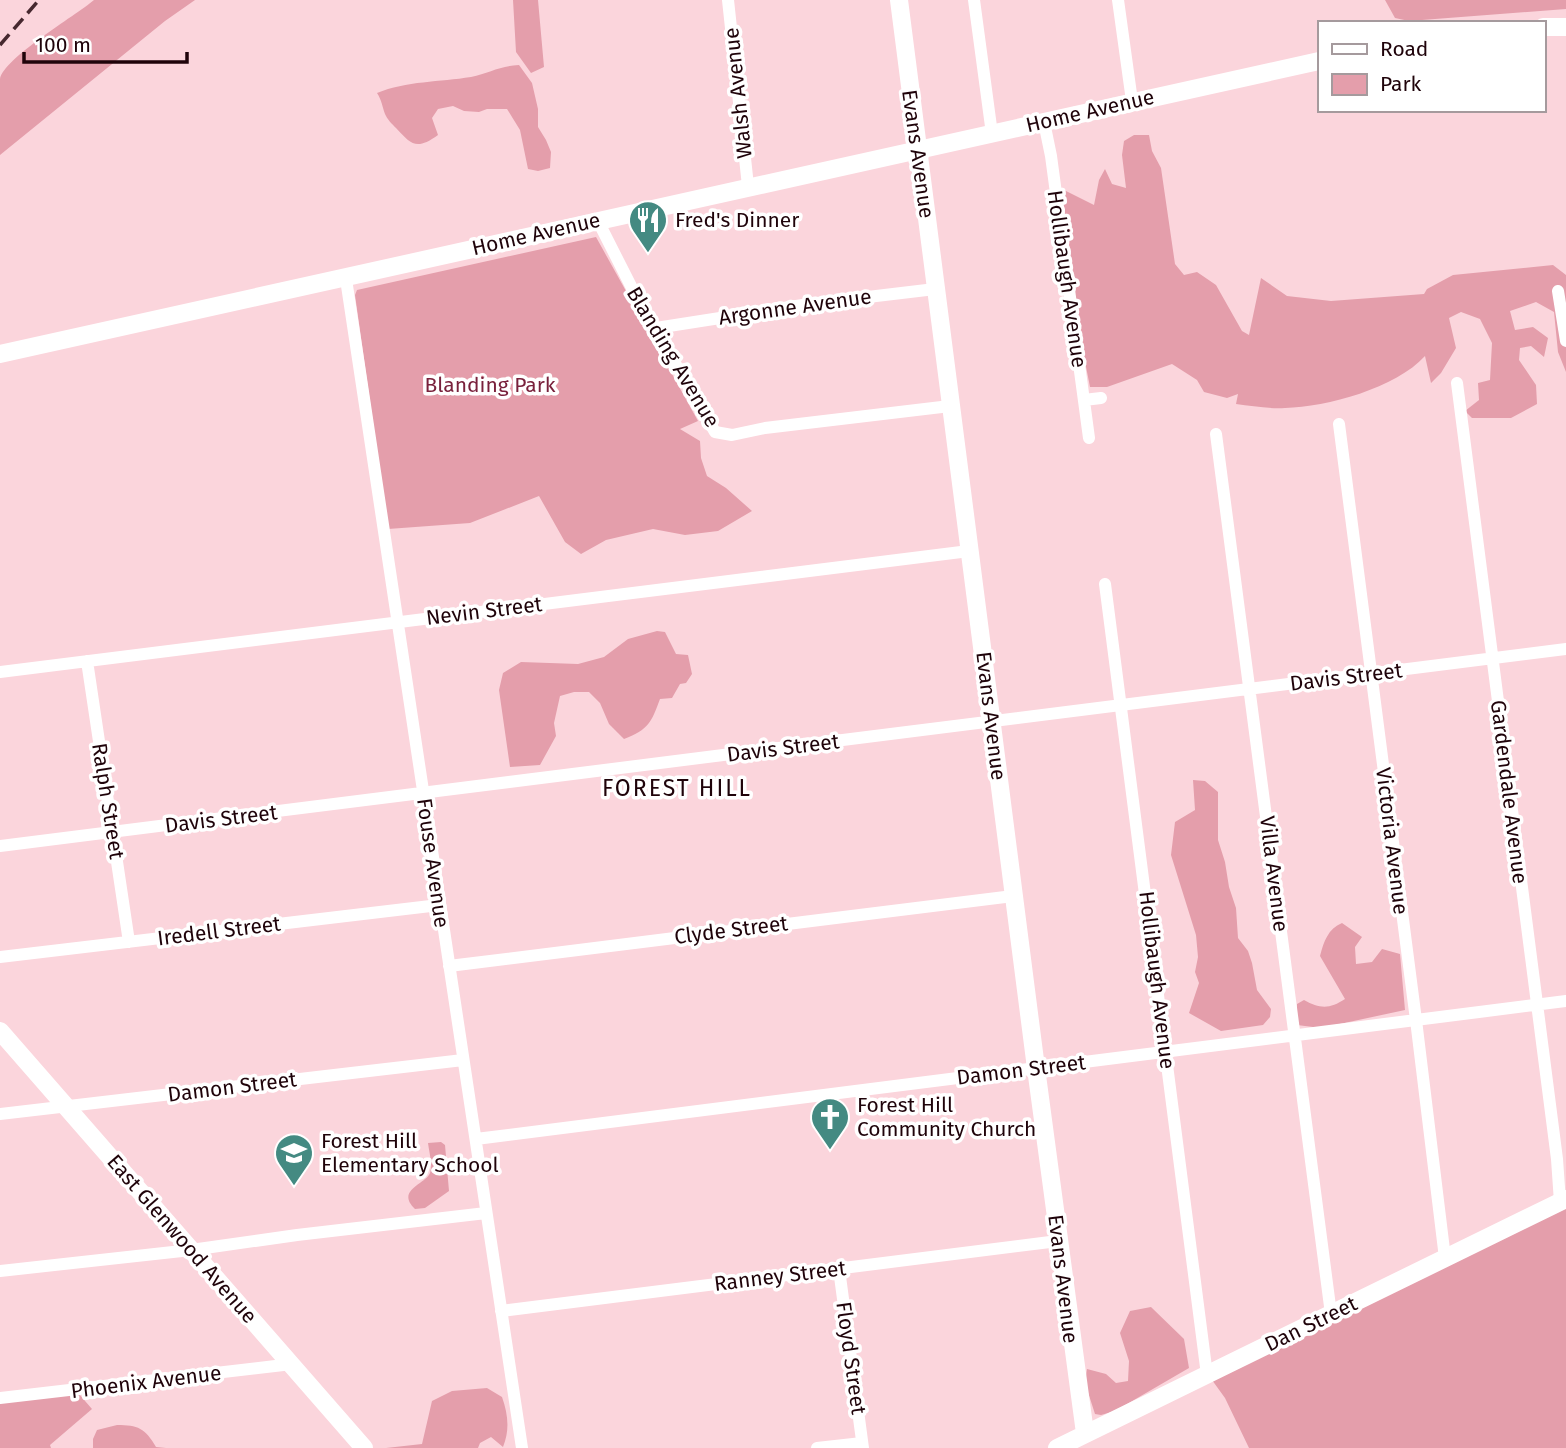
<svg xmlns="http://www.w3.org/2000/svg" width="1566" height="1448" font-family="'Fira Sans',sans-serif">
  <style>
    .green { fill: #e49eab }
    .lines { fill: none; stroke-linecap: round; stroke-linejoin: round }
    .street { stroke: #fff; stroke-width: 12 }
    .secondary { stroke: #fff; stroke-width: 18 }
    .rail { stroke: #46282f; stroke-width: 3.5; stroke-dasharray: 14 7; stroke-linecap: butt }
    .labels { text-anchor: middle; stroke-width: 7; stroke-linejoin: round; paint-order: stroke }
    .street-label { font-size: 21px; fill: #1f030a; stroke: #fff }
    .poi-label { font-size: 21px; fill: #1f030a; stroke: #fff; text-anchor: start }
    .park-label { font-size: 21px; fill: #79213c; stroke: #fff }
    .neighbourhood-label { font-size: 23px; letter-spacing: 2px; fill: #1f030a; stroke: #fff }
  </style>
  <rect width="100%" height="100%" fill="#fbd5dc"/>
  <!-- green -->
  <path class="green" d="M94,0H195L165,21L0,155C0,132 0,102 0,79C4,58 75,16 94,0Z
    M513,0H538L544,67L531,73L516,52Z
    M1385,0H1566V9L1409,21L1395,18Z
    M519,65L532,83L538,109V127L546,140L551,152L550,168L538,171L528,169L520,130L507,109H487L479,112L464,111L453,106L438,109L432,118L438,135C416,151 411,144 396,128C392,124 387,119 385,114C382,106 382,101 377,93C406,81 440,82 471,77C489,73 500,66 519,65Z
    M1134,135H1149L1152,151L1161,168L1175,264L1184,275L1197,272L1216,285L1242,331L1249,335L1261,278L1287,296L1331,301L1424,294L1427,289L1453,275L1553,265L1566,275V372L1558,352L1554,312L1536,302L1510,311L1515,330L1533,327L1548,338L1544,357L1531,346L1520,348L1519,360L1536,385L1537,404L1511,418H1472L1465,411L1479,400L1478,383L1490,380L1492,343L1480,319L1461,312L1449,318L1456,348L1441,373L1431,383L1425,356C1396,388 1327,407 1285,408C1269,409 1252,406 1236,404L1238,394L1227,398L1204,392L1197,380L1172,364L1107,387H1090L1075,311L1060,188L1094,205L1099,180L1105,169L1112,184L1126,188L1122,155L1124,141Z
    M596,237L698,421L680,429L700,441L701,458L707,476L726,488L752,511L718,531L685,535L653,529L606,540L581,554L565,542L539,496L470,523L388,529L355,295L357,290Z
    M657,631L665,632L676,654L688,655L692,674L686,683L680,684L672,698L660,699C651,723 649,729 624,739L609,724L600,703L589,692H574L560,696L554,723L556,736L540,765L510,767L499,690L503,673L521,662L578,664L604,657L628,639Z
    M1193,780L1205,781L1218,792V840L1225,862L1229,887L1236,908L1238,938L1248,951L1252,963L1257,990L1271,1009L1270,1017L1263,1025L1221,1031L1189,1013L1199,983L1195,972L1198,957L1196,935L1171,855L1175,822L1195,810Z
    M1342,923L1362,937L1355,947L1356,964L1372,962L1382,949L1400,954L1405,1010L1321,1028L1297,1025V1004L1304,1000C1320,1009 1330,1009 1345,999L1320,956C1324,941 1328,929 1342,923Z
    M441,1142L445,1145L449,1191L425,1208L415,1209C395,1190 426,1184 430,1173C433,1165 429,1152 428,1143Z
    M1566,1207V1448H1249L1225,1398L1212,1380Z
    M1151,1307L1184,1339L1189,1368L1115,1411L1101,1415L1095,1414L1085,1383L1087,1369L1106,1374L1116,1383L1128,1381L1129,1361L1120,1333L1130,1311Z
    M487,1388L502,1397C508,1414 510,1430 503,1447L491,1437L480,1443L478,1448H386L422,1444L432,1401L452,1391Z
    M79,1394L92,1409L50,1445L51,1448H0V1400Z
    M117,1425C138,1425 145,1428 156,1447L166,1448H93V1439L97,1430Z"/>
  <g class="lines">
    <!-- street -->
    <path class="street" d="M728,0L748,186
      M974,0L992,134
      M1118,0L1132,101
      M1044,122L1051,156L1089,438
      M598,221L637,298L715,432L732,435L765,428L950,406
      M346,279L522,1448
      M1558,291L1566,341
      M656,328L809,304L935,289
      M1457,383L1557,1159L1560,1202
      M1084,400L1101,398
      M1339,424L1416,1020L1445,1258
      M1216,434L1331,1314
      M1105,584L1207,1375
      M87,661L129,942
      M0,672L969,551
      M0,846L1566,649
      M0,957L439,905
      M449,966L1013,896
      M0,1114L463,1060
      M476,1139L1566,1001
      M839,1269L863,1448
      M0,1271L191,1250L297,1235L486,1213
      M501,1311L1058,1241
      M0,1398L292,1364
      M817,1448L862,1443"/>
    <!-- secondary -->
    <path class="secondary" d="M899,0L1036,1068L1085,1433
      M1543,27H1566
      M0,354L1319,61
      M0,1031L364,1448
      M1057,1448L1566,1199"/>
    <!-- rail -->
    <path class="rail" d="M0,45L39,0"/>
  </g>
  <!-- icons -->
  <defs>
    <symbol id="restaurant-pin" viewBox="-11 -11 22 30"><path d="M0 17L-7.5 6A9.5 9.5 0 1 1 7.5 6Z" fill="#448a82" stroke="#fff"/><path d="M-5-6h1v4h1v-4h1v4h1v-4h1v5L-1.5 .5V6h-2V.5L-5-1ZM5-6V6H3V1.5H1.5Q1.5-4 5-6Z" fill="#fff"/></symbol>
    <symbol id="church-pin" viewBox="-11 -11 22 30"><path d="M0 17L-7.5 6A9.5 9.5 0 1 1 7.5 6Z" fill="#448a82" stroke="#fff"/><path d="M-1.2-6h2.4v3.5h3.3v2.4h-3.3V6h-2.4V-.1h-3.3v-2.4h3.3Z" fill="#fff"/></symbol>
    <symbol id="school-pin" viewBox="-11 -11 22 30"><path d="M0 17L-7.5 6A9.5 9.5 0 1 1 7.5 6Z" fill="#448a82" stroke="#fff"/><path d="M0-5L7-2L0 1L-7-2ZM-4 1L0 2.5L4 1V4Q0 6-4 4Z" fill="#fff"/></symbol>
  </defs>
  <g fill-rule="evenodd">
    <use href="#restaurant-pin" x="626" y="198" width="44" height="60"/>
    <use href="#church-pin" x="808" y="1095" width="44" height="60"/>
    <use href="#school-pin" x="272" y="1131" width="44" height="60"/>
  </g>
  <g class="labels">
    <!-- street labels -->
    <g class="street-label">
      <text transform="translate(738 93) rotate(-96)" y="7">Walsh Avenue</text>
      <text transform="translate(1090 111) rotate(-13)" y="7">Home Avenue</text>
      <text transform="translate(918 154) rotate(82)" y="7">Evans Avenue</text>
      <text transform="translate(536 234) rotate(-13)" y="7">Home Avenue</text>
      <text transform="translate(1067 279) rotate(82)" y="7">Hollibaugh Avenue</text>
      <text transform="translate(795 307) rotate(-8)" y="7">Argonne Avenue</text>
      <text transform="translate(673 357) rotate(59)" y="7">Blanding Avenue</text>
      <text transform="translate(484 611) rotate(-7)" y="7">Nevin Street</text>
      <text transform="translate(1346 677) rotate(-7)" y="7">Davis Street</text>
      <text transform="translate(991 716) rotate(83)" y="7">Evans Avenue</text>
      <text transform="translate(783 748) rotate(-7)" y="7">Davis Street</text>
      <text transform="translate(1509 792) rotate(83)" y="7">Gardendale Avenue</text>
      <text transform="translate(108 801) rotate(81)" y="7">Ralph Street</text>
      <text transform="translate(221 819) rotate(-7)" y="7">Davis Street</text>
      <text transform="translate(1392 841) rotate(83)" y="7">Victoria Avenue</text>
      <text transform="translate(433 863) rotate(82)" y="7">Fouse Avenue</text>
      <text transform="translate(1274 874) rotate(83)" y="7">Villa Avenue</text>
      <text transform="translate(731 930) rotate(-7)" y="7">Clyde Street</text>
      <text transform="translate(219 931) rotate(-7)" y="7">Iredell Street</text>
      <text transform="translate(1157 980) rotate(83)" y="7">Hollibaugh Avenue</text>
      <text transform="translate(1021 1070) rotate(-7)" y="7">Damon Street</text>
      <text transform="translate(232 1087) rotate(-7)" y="7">Damon Street</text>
      <text transform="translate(182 1239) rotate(49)" y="7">East Glenwood Avenue</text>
      <text transform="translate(780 1276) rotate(-7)" y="7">Ranney Street</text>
      <text transform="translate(1063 1279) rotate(83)" y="7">Evans Avenue</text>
      <text transform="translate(1311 1324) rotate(-26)" y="7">Dan Street</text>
      <text transform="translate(851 1358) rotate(82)" y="7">Floyd Street</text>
      <text transform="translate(146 1382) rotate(-7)" y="7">Phoenix Avenue</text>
    </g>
    <!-- poi labels -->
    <g class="poi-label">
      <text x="675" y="227">Fred's Dinner</text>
      <text x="857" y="1112">Forest Hill<tspan x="857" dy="24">Community Church</tspan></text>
      <text x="321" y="1148">Forest Hill<tspan x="321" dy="24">Elementary School</tspan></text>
    </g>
    <!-- park labels -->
    <g class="park-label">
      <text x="490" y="392">Blanding Park</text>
    </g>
    <!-- neighbourhood labels -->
    <g class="neighbourhood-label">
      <text x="677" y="796">FOREST HILL</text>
    </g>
  </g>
  <!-- legend -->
  <rect x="1318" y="21" width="228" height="91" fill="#ffffff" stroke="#a59a9d" stroke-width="2"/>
  <rect x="1332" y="44" width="35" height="10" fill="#ffffff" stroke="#a59a9d" stroke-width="2"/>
  <text x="1380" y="56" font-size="21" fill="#1f030a">Road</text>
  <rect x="1332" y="74" width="35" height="21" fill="#e49eab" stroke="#a59a9d" stroke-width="2"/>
  <text x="1380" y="91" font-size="21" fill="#1f030a">Park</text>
  <!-- scale -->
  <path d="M24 52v10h163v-10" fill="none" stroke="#1f030a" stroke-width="3.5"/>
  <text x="35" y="52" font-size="21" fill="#1f030a" stroke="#ffffff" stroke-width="5" paint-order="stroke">100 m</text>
</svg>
